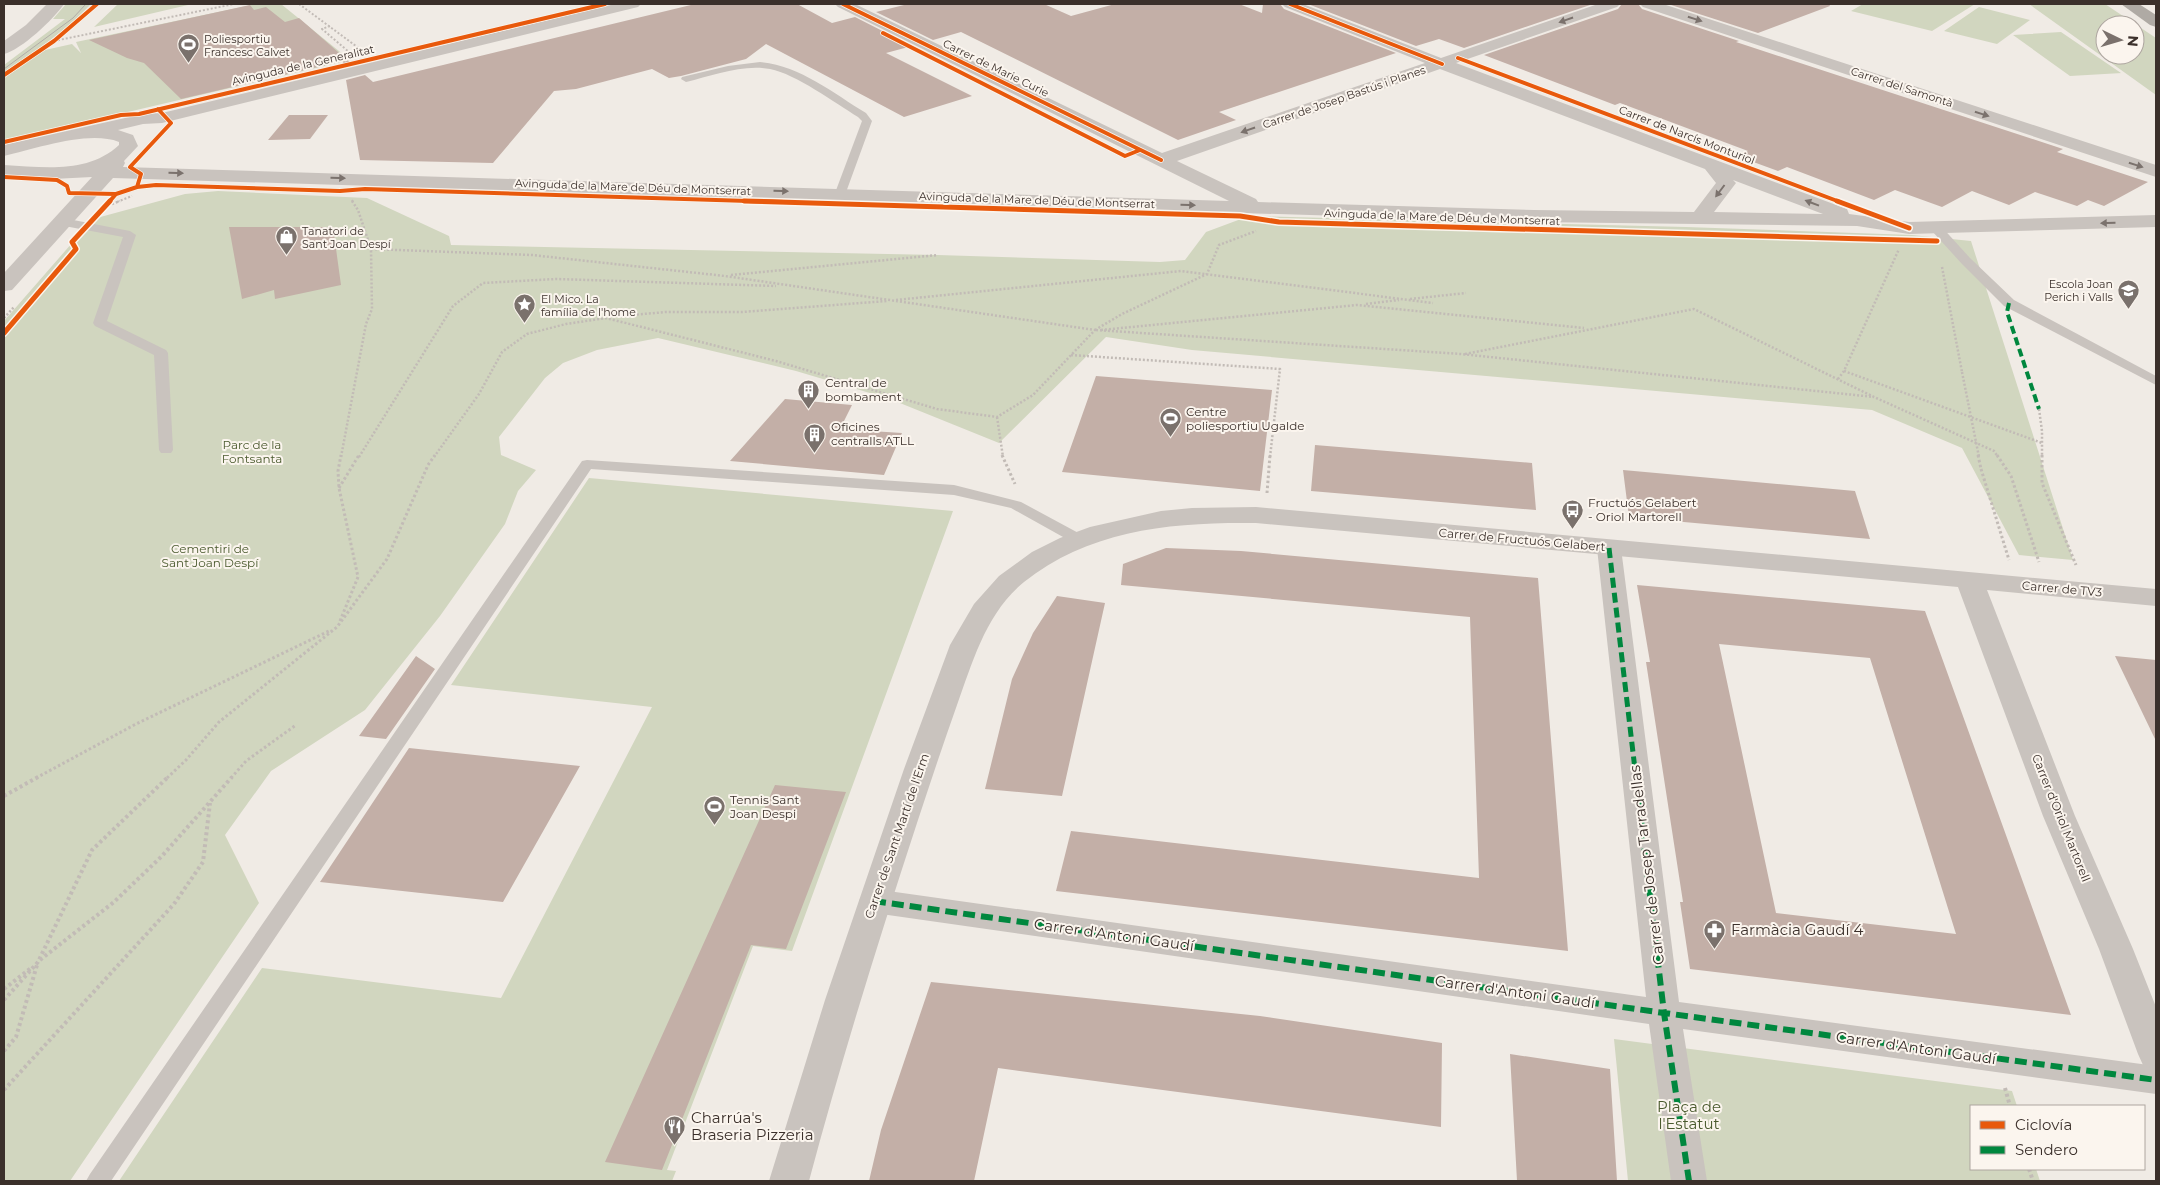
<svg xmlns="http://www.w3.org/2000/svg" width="2160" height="1185" font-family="Montserrat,sans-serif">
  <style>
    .green { fill: #d1d6bf; fill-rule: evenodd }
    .building { fill: #c3afa7; fill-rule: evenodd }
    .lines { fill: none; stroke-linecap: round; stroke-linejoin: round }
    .path-far3 { stroke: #c2bbb6; stroke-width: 2; stroke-dasharray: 2 2; stroke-linecap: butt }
    .path-far2 { stroke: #c2bbb6; stroke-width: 2.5; stroke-dasharray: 2 2; stroke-linecap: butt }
    .path-far1 { stroke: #c2bbb6; stroke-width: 3; stroke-dasharray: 2.5 2.5; stroke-linecap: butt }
    .path { stroke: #c2bbb6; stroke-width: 4; stroke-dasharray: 3 3; stroke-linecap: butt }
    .service { fill: #c9c3be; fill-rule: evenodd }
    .pedestrian { fill: #c9c3be; fill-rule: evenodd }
    .minor { fill: #c9c3be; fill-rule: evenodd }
    .motorway { fill: #afaaa4; fill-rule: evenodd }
    .tram { stroke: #b1aca8; stroke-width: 1 }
    .path-bridge-far1 { stroke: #c2bbb6; stroke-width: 2.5; stroke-dasharray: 2 2; stroke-linecap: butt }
    .path-bridge { stroke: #c2bbb6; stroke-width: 3; stroke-dasharray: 2.5 2.5; stroke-linecap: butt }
    .quiet-far2 { stroke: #00873e; stroke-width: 4; stroke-dasharray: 8 4; stroke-linecap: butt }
    .quiet-far1 { stroke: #00873e; stroke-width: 5; stroke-dasharray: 10 5; stroke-linecap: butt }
    .quiet { stroke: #00873e; stroke-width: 6; stroke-dasharray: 12 6; stroke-linecap: butt }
    .cycleway-far1-casing { stroke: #fbf5ee; stroke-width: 5.5 }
    .cycleway-casing { stroke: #fbf5ee; stroke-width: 8 }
    .cycleway-far1 { stroke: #e8590c; stroke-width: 4 }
    .cycleway { stroke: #e8590c; stroke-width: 5 }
    .oneway { fill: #7b726d }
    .labels { text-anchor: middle; stroke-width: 4; stroke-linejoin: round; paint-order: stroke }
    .far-poi-label { font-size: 11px; fill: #3b302b; stroke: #fbf5ee; text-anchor: start }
    .far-street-label { font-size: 11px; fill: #3b302b; stroke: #fbf5ee }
    .poi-label { font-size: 12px; fill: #3b302b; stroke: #fbf5ee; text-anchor: start }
    .park-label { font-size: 12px; fill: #4a5a2e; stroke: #fbf5ee }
    .street-label { font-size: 12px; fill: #3b302b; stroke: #fbf5ee }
    .near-street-label { font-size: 15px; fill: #3b302b; stroke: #fbf5ee }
    .near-poi-label { font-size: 15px; fill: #3b302b; stroke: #fbf5ee; text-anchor: start }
    .near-park-label { font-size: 15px; fill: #4a5a2e; stroke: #fbf5ee }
  </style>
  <rect width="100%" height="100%" fill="#f0ebe5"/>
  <!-- green -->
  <path class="green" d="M66,4H91C66,31 34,52 4,72V65L65,19H53Z
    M118,4H187L188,5L94,27Z
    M256,4H281L350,60L4,141V78L45,50L72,44L81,53L76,42Z
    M1863,4H1975L1932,31L1851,11Z
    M2029,4H2105L2156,38V95ZM2105,25H2135V55H2105Z
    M1979,7L2030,20L1997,44L1944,31Z
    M2061,32L2121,73H2122L2070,76L2013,35Z
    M218,191L367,198L449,236L451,245L938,255L1160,262L1185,260L1206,232L1249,216L1686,227L1912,235L1971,241L2073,560L2019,555L1962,448L1872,410L1192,350L1106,337L999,443L890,399L796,371L658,338L597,350L563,363L545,378L499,437L501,455L536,470L518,491L505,524L440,616L365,710L271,771L225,835L259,903L70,1181H4V321L93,219L185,194Z
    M589,478L953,511L792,951L753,946L667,1170L676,1171L672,1181H119L262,968L501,998L652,707L451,685Z
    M1614,1039L2012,1091L2017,1106H1971V1169H2036L2040,1181H1628Z"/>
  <!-- building -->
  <path class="building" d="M695,4H797L832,23L855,17L912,46L886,53L972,96L904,117L766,44L746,59L681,76L669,78L652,69L576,89L554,91L493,163L360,160L346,80L365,75L373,82Z
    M908,4H1044L1071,16L1115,4H1239L1262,13L1263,4H1280L1284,9L1396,53L1219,112L1236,120L1178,140L961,32L933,40L876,12Z
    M1308,4H1593L1464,48L1439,39L1416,46Z
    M1622,4H1638L1642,9L1739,41L1736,42L2063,149L2057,152L2148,182L2104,206L2088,200L2077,206L2035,192L2009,205L1972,191L1942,207L1895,190L1874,200L1787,167L1778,171L1737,156L1748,151L1620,103L1615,105L1484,55L1618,9Z
    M1668,4H1829L1830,6L1758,33Z
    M250,5L254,10L266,7L285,22L299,18L353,65L344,67L343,61L181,99L144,63L127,58L89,40Z
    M289,115H328L310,139L268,140Z
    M229,227H333L341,285L275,299L274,290L242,299Z
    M1096,376L1272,390L1260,491L1062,472Z
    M785,399L852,405L840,429L902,433L884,475L730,461Z
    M1315,445L1532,463L1536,510L1311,491Z
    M1623,470L1855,491L1870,539L1629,517Z
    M1166,548L1241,551L1538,578L1568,951L1056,891L1071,831L1479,878L1470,617L1121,585L1123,564Z
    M1637,585L1925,611L2071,1015L1690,969L1680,902H1683L1646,662H1650ZM1719,644L1870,658L1956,934L1776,913Z
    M1057,596L1105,603L1062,796L985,789L1012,679L1033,633Z
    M416,656L435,669L386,739L359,736Z
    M2115,656L2156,660V741Z
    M409,748L580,766L503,902L320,882Z
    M775,785L846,792L786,949L751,945L662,1170L605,1162Z
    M931,982L1260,1016L1442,1043L1441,1127L998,1068L974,1181H869L881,1130Z
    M1510,1054L1610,1069L1617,1181H1517Z"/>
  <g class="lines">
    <!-- path-far3 -->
    <path class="path-far3" d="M299,4L360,49
      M330,26L322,29L349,52
      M54,41L234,4
      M352,200L353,202
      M117,202L132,196"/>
    <!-- path-far2 -->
    <path class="path-far2" d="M352,201L358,210L371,249L532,255L725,276L1095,330L1033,395L997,417L937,409L776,361L606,318L566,324L527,334L502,352L479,394L434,457
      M112,204L120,201
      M1942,267L1962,372
      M731,275L938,255
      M1410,299L1466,293
      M896,300L1181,271L1433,303
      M1366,304L1399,300
      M609,317L666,312H742L887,301
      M4,318L14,307
      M1095,330L1122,314L1207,274L1219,245L1256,231
      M1096,330L1461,354L1874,397
      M1101,330L1357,305L1584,328
      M1465,354L1694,309L1874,397L1994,451L1998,457
      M1071,355L1280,369L1270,457
      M1844,371L2042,443
      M1838,379L1844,371L1899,249
      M2039,409L2042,431V457
      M997,417L1003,457
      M341,457L366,324L372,309L371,249
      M359,457L453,306L483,283L556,279L776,286"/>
    <!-- path-far1 -->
    <path class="path-far1" d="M1002,455L1015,484
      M1997,455L2011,476L2039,562
      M2042,455V483L2076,565
      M1981,469L2009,560
      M339,488L359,455
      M1267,493L1270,455
      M340,621L358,577L339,488L338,471L341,455
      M36,778L136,724L331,630
      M167,778L186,760L219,722L337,627L387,559L428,465L435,455
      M231,778L246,761L296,725"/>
    <!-- path -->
    <path class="path" d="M4,796L38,777
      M40,960L114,902L162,856L232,777
      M4,989L31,968
      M4,1000L38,962L92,850L168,777
      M4,1051L16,1037L37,965
      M2005,1088L2010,1106
      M4,1090L174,904L203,862L210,803
      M2029,1169L2033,1181"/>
    <!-- service -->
    <path class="service" d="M760,62C799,65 833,93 866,113L872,121L845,195H837L835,193L862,121L858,117C835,103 796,74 770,69C742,64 712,76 686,82L681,79L682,77L728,66Z
      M63,218L130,231L136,235L107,321L166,350L168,353L173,450L171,453H161L159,450L154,355L95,326L93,323L123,237L59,225L57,222Z
      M1936,224L1940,225L1970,258L2014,300L2156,376V385L2004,306L1962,264L1932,231L1930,228Z
      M587,460L954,485L1021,502L1084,536L1086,539L1084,542H1072L1011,508L954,495L591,469L111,1181H86L90,1174L582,461Z"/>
    <!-- pedestrian -->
    <path class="pedestrian" d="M1609,541L1618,543L1621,548L1679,1002L2156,1066V1094L1683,1029L1707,1181H1671L1649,1024L874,913L863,909L859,901L863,893L874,889L1646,997L1597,548L1600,543Z"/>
    <!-- minor -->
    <path class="minor" d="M47,4H64C54,19 21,50 4,54V41L26,25Z
      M615,4H641L638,7L162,123L143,124L118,130L133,135L138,146L124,161L125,163L123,167L1229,201L838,7L835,4H855L1162,153L1425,63L1285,7L1282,4H1303L1441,58L1598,4H1620L1617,7L1456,63L1847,209L1849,214L1909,222L2156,215V227L1909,234L1857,226L1534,222L113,178L12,290L4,291V273L92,177L53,179L4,177V165C44,167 88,174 119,145V142C88,130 36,149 4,156V145L143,114L162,113ZM1440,69L1705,169L1716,183L1694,212L1534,210L1258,202L1256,199L1177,161ZM1733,180L1823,214L1714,212L1736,183Z
      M1640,4H1663L2156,165V177L1643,7Z
      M1256,507L2156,589V606L1987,590L2075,816L2133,949L2156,1007V1069L2143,1065L2138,1054L2099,949L2043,816L1958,587L1256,523C1174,522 1090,529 1024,582C986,613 973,661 957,705C943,744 930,784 917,823C878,942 841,1061 809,1181H769L825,1000L904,769L950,645L974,604L999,576L1032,552L1060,538L1090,527L1161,511L1192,508Z"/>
    <!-- motorway -->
    <path class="motorway" d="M2121,4H2139L2156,15V27L2150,25Z"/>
    <!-- tram -->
    <path class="tram" d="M4,69L73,18L86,4"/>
    <!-- path-bridge-far1 -->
    <path class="path-bridge-far1" d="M1962,372L1979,457"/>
    <!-- path-bridge -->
    <path class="path-bridge" d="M1978,455L1981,469"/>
    <!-- quiet-far2 -->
    <path class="quiet-far2" d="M2009,303L2007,312L2039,409"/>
    <!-- quiet-far1 -->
    <path class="quiet-far1" d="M1609,548L1636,778"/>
    <!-- quiet -->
    <path class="quiet" d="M1636,777L1664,1013L1689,1181
      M874,901L1664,1013L2156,1080"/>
    <defs>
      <path id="cycleway-far1" d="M843,4L1161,160
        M1290,4L1442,64
        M883,33L1125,156L1140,150
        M1458,58L1840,202
        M4,75L54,41L97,4
        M4,142L121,115L139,114L605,4
        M4,177L57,180L67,186L69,193L116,194
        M137,187L156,185L340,191L365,189L784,202
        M109,202L116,194L137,187L141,174L130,167L171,123L158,109"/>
      <path id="cycleway" d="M744,201L1240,216L1279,222L1937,241
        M1837,201L1909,228
        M4,333L76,249L72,242L110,201"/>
    </defs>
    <!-- cycleway-far1 casing -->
    <use href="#cycleway-far1" class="cycleway-far1-casing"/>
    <!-- cycleway casing -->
    <use href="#cycleway" class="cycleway-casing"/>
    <!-- cycleway-far1 -->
    <use href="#cycleway-far1" class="cycleway-far1"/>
    <!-- cycleway -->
    <use href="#cycleway" class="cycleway"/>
  </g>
  <!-- one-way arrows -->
  <defs><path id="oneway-solid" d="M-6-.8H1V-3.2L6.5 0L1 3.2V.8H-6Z" transform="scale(1.25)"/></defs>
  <g class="oneway">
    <use href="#oneway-solid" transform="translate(1695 19) rotate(18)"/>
    <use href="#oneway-solid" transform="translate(1566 20) rotate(161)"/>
    <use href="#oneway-solid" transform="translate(1982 114) rotate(18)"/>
    <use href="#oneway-solid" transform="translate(1248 130) rotate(161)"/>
    <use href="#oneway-solid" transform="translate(2136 165) rotate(18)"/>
    <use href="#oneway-solid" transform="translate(176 173) rotate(2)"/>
    <use href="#oneway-solid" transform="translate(338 178) rotate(2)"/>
    <use href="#oneway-solid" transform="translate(781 191) rotate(2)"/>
    <use href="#oneway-solid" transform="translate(1720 191) rotate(127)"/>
    <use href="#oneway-solid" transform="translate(1812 203) rotate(-159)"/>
    <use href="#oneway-solid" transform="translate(1188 205) rotate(2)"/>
    <use href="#oneway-solid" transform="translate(2108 223) rotate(178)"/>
  </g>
  <!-- icons -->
  <defs>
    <symbol id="stadium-pin" viewBox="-11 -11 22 30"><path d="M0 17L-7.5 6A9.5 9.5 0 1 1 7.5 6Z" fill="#7a716c" stroke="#fbf5ee"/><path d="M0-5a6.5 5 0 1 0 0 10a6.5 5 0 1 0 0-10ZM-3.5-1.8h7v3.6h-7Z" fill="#fff"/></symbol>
    <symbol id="shop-pin" viewBox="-11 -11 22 30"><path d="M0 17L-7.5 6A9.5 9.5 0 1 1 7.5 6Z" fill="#7a716c" stroke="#fbf5ee"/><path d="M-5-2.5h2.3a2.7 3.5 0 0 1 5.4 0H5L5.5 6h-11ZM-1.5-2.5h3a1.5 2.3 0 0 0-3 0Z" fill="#fff"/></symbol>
    <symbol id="school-pin" viewBox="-11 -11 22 30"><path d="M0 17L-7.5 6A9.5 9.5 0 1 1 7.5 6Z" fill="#7a716c" stroke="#fbf5ee"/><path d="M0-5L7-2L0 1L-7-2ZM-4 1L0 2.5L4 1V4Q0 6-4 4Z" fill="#fff"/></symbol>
    <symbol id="sight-pin" viewBox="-11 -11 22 30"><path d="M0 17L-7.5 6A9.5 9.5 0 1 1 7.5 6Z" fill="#7a716c" stroke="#fbf5ee"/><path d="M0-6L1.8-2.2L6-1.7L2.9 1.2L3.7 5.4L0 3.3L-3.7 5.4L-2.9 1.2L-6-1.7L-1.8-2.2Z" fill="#fff"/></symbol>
    <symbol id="building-pin" viewBox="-11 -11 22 30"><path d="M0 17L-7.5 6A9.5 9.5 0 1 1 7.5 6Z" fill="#7a716c" stroke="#fbf5ee"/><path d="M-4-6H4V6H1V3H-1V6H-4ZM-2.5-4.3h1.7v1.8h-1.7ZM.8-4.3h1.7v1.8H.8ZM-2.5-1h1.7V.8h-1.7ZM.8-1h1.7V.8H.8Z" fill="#fff"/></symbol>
    <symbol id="bus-pin" viewBox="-11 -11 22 30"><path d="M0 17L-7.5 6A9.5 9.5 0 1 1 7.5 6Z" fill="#7a716c" stroke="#fbf5ee"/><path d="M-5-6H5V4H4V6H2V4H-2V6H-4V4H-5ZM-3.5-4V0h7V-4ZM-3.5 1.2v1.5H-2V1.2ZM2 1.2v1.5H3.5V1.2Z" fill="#fff"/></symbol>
    <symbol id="pharmacy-pin" viewBox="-11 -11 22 30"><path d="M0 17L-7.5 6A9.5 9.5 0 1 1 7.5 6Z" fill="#7a716c" stroke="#fbf5ee"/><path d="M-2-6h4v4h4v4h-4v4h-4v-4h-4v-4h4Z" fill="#fff"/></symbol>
    <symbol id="restaurant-pin" viewBox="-11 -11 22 30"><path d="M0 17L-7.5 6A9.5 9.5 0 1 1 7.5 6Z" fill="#7a716c" stroke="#fbf5ee"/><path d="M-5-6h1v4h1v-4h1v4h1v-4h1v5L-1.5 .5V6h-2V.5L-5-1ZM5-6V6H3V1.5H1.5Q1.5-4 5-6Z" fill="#fff"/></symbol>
  </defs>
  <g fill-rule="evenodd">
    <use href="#stadium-pin" x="176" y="32" width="25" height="34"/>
    <use href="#shop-pin" x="274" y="224" width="25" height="34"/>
    <use href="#school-pin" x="2116" y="278" width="25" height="34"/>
    <use href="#sight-pin" x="512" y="292" width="25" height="34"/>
    <use href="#building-pin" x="796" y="378" width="25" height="34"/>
    <use href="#stadium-pin" x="1158" y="406" width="25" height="34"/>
    <use href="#building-pin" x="802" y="422" width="25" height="34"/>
    <use href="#bus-pin" x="1560" y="498" width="25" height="34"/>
    <use href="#stadium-pin" x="702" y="794" width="25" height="34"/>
    <use href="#pharmacy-pin" x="1702" y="918" width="25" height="34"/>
    <use href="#restaurant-pin" x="662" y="1114" width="25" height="34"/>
  </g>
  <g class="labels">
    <!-- far-poi labels -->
    <g class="far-poi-label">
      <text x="204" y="43">Poliesportiu<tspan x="204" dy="13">Francesc Calvet</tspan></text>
      <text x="302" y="235">Tanatori de<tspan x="302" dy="13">Sant Joan Despí</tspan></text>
      <text x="2113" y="288" text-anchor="end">Escola Joan<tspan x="2113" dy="13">Perich i Valls</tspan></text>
      <text x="541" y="303">El Mico. La<tspan x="541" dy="13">família de l'home</tspan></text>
    </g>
    <!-- far-street labels -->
    <g class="far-street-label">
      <text transform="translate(303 65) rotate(-13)" y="4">Avinguda de la Generalitat</text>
      <text transform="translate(996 68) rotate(26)" y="4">Carrer de Marie Curie</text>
      <text transform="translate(1902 87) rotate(18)" y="4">Carrer del Samontà</text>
      <text transform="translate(1344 97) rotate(-19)" y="4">Carrer de Josep Bastús i Planes</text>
      <text transform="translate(1687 135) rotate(21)" y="4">Carrer de Narcís Monturiol</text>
      <text transform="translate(633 187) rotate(2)" y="4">Avinguda de la Mare de Déu de Montserrat</text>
      <text transform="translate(1037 200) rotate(2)" y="4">Avinguda de la Mare de Déu de Montserrat</text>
      <text transform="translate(1442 217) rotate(2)" y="4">Avinguda de la Mare de Déu de Montserrat</text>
    </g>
    <!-- poi labels -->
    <g class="poi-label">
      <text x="825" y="387">Central de<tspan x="825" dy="14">bombament</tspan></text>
      <text x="1186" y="416">Centre<tspan x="1186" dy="14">poliesportiu Ugalde</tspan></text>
      <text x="831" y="431">Oficines<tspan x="831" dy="14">centralls ATLL</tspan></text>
      <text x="1588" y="507">Fructuós Gelabert<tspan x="1588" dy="14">- Oriol Martorell</tspan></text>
      <text x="730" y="804">Tennis Sant<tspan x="730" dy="14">Joan Despi</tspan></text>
    </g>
    <!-- park labels -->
    <g class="park-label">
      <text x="252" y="449">Parc de la<tspan x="252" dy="14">Fontsanta</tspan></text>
      <text x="210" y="553">Cementiri de<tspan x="210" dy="14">Sant Joan Despí</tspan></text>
    </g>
    <!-- street labels -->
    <g class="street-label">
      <text transform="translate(1522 540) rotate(5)" y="4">Carrer de Fructuós Gelabert</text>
      <text transform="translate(2062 589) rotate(5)" y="4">Carrer de TV3</text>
      <text transform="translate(2061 818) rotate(68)" y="4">Carrer d'Oriol Martorell</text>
      <text transform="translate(897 836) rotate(-71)" y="4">Carrer de Sant Martí de l'Erm</text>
    </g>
    <!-- near-street labels -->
    <g class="near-street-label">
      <text transform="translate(1647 865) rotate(-97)" y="5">Carrer de Josep Tarradellas</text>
      <text transform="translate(1114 935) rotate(8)" y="5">Carrer d'Antoni Gaudí</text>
      <text transform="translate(1515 992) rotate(8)" y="5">Carrer d'Antoni Gaudí</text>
      <text transform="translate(1916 1048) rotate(8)" y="5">Carrer d'Antoni Gaudí</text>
    </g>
    <!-- near-poi labels -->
    <g class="near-poi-label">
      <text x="1731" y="935">Farmàcia Gaudí 4</text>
      <text x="691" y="1123">Charrúa's<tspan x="691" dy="17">Braseria Pizzeria</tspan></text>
    </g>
    <!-- near-park labels -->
    <g class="near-park-label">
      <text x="1689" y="1112">Plaça de<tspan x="1689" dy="17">l'Estatut</tspan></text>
    </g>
  </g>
  <!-- border -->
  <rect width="2160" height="1185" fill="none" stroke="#3b302b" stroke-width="10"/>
  <!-- legend -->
  <rect x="1970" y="1105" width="175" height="65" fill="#fbf5ee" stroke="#aea6a0"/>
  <rect x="1980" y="1121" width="25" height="8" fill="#e8590c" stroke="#aea6a0"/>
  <text x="2015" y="1130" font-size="15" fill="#3b302b">Ciclovía</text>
  <rect x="1980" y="1146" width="25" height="8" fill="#00873e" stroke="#aea6a0"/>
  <text x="2015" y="1155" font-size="15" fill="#3b302b">Sendero</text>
  <!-- north arrow -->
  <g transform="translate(2120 40) rotate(95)"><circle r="24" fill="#fbf5ee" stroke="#aea6a0"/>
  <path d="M0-4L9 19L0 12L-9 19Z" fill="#7a716c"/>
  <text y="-8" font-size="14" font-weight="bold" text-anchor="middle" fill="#3b302b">N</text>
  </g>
</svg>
